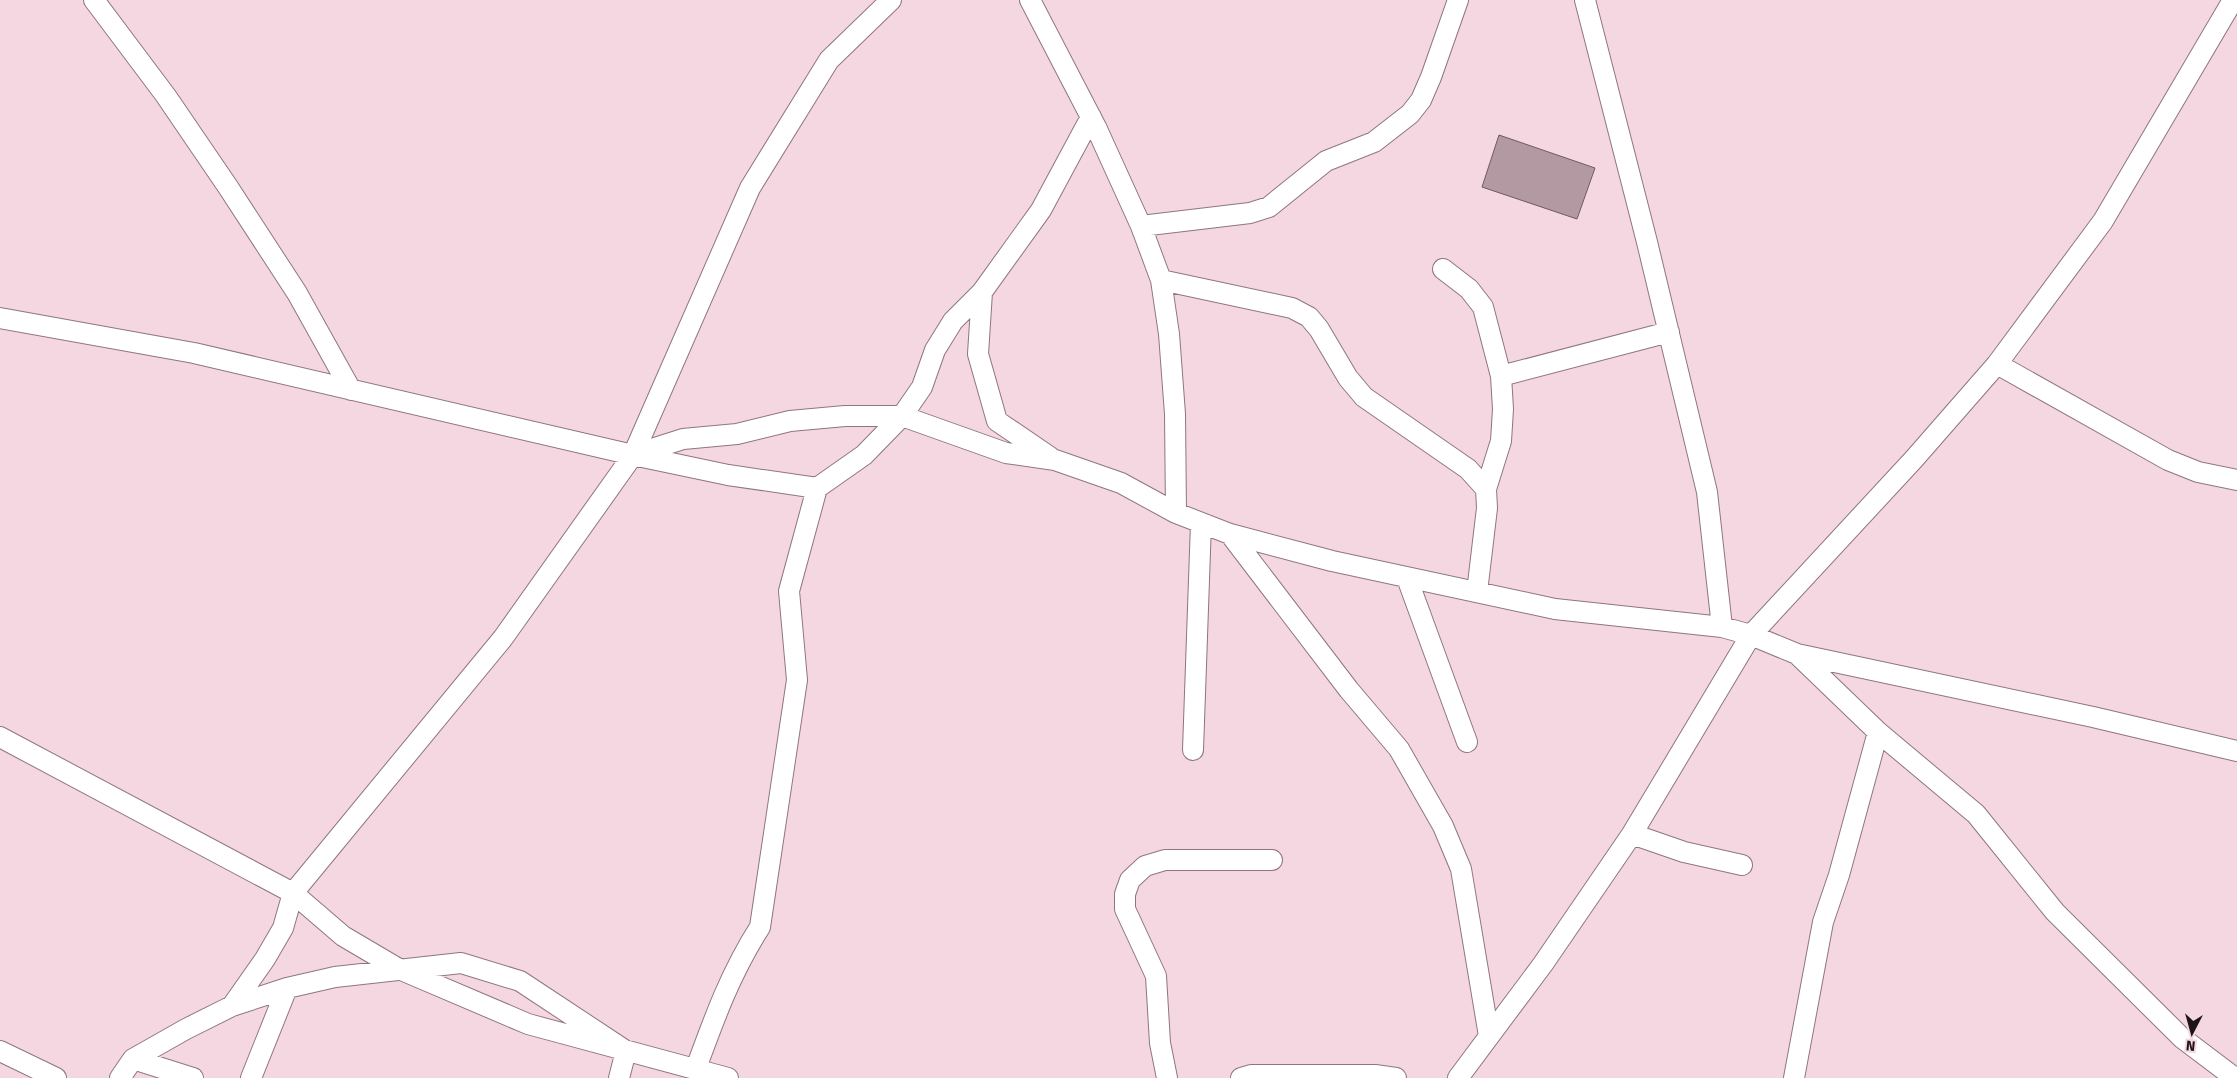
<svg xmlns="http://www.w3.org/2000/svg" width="2237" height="1078" font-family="'Fira Sans',sans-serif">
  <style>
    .building { fill: #b399a2; stroke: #715961 }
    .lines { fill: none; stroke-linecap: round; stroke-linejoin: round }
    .minor-casing { stroke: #8f767e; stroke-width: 22 }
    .minor { stroke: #fff; stroke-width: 20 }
  </style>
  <rect width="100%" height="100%" fill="#f4d7e1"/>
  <!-- building -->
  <path class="building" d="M1499,135L1595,168L1577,219L1482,187Z"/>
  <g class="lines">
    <defs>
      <path id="minor" d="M94,0L166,96L228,187L297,293L351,390
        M1030,0L1096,127L1141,226L1161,280L1169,334L1175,414L1176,513
        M1585,0L1647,242L1707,492L1722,627
        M1141,226L1250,213L1269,207L1326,161L1374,142L1410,114L1421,100L1431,77L1458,0
        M1443,269L1469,289L1483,307L1501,376L1503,409L1501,441L1486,489
        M1161,280L1292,308L1309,317L1319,329L1348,378L1364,397L1468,469L1486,489L1487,508L1477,592
        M982,292L978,354L997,421L1050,457
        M0,318L194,353L633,455L728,475L817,488
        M1997,364L2168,460L2198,472L2237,480
        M1501,376L1669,332
        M633,455L683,439L737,434L790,421L845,416H902L1006,453L1055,460L1121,483L1176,513L1230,534L1332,561L1555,609L1722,627L1751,635L1797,654L2093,717L2237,751
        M1230,534L1349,690L1399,749L1443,826L1461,869L1489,1036
        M1407,578L1467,742
        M1797,654L1878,732L1976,814L2055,912L2182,1038L2235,1078
        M0,737L293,893L343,936L399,969L528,1024L728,1078
        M1193,750L1201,523
        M1632,834L1684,852L1742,865
        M232,1006L265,959L283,928L293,893L503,638L633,455L750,188L829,60L891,0
        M0,1051L56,1078
        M133,1059L193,1078
        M695,1071C714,1019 730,974 760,927L797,680L789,591L817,488L864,455L902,416L922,387L935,350L953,321L982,292L1041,210L1091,117
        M120,1078L133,1059L186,1029L232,1006L287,988L335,977L461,963L520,981L626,1051L619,1078
        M251,1078L287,988
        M1167,1078L1160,1043L1156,976L1125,909V894L1130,880L1145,866L1165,860H1272
        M1241,1078L1251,1075H1375L1396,1078
        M1458,1078L1543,964L1632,834L1751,635L1914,459L1997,364L2103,221L2233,0
        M1794,1078L1823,922L1839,875L1878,732"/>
    </defs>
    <!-- minor casing -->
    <use href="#minor" class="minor-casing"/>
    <!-- minor -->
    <use href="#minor" class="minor"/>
  </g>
  <!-- north arrow -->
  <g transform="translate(2192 1033) rotate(186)" stroke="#f4d7e1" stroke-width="4" paint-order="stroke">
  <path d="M0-4L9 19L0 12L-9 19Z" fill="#1f1519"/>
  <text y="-8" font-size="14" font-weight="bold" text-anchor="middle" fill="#1f1519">N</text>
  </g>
</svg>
